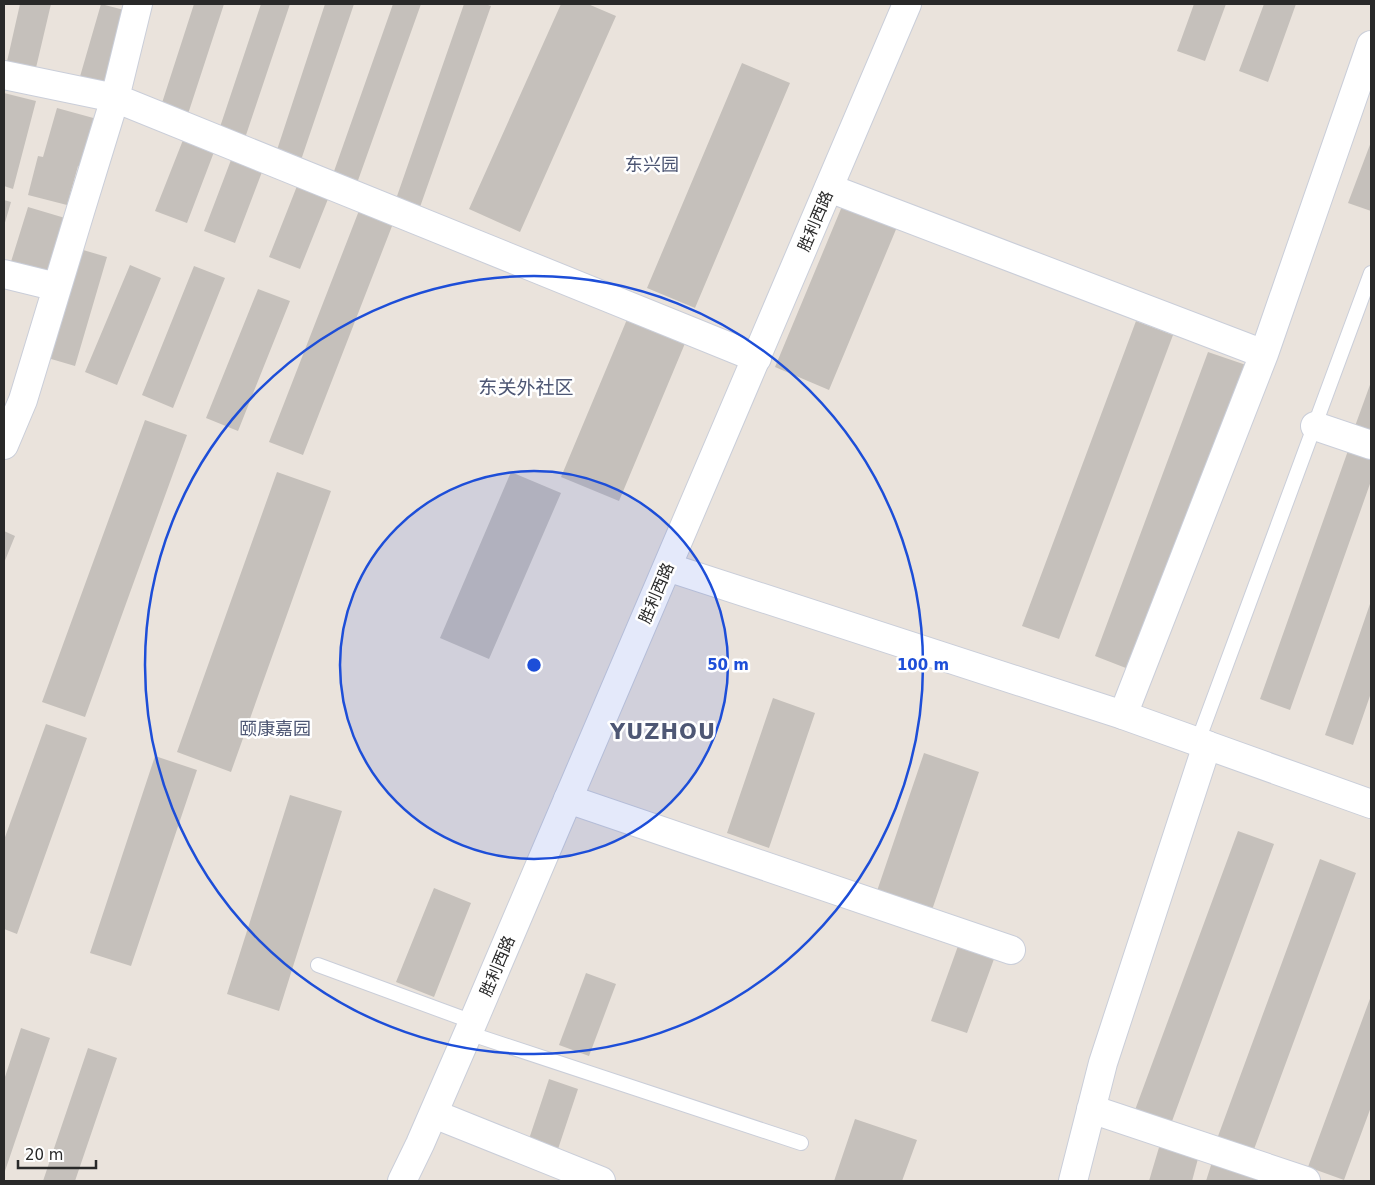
<svg xmlns="http://www.w3.org/2000/svg" width="1375" height="1185" font-family="'DejaVu Sans','Noto Sans SC',sans-serif">
  <style>
    .building { fill: #c5c0bb }
    .lines { fill: none; stroke-linecap: round; stroke-linejoin: round }
    .lane-casing { stroke: #caced9; stroke-width: 16 }
    .street-casing { stroke: #caced9; stroke-width: 30 }
    .secondary-casing { stroke: #caced9; stroke-width: 30 }
    .lane { stroke: #fff; stroke-width: 14 }
    .street { stroke: #fff; stroke-width: 28 }
    .secondary { stroke: #fff; stroke-width: 28 }
    .ring { fill: none; stroke: #1d4ed8; stroke-width: 2.5 }
    .labels { text-anchor: middle; stroke-width: 5; stroke-linejoin: round; paint-order: stroke }
    .street-label { font-size: 16px; fill: #292929; stroke: #fff }
    .neighbourhood-label { font-size: 18px; fill: #4e5774; stroke: #fff }
    .quarter-label { font-size: 19px; fill: #4e5774; stroke: #fff }
    .district-label { font-size: 21px; font-weight: bold; letter-spacing: 1px; fill: #4e5774; stroke: #fff }
    .centre { fill: #1d4ed8; stroke: #fff; stroke-width: 2.5 }
    .ring-label { font-size: 15px; text-anchor: middle; font-weight: bold; fill: #1d4ed8; stroke: #fff; stroke-width: 5; stroke-linejoin: round; paint-order: stroke }
  </style>
  <rect width="100%" height="100%" fill="#eae3dc"/>
  <!-- building -->
  <path class="building" d="M20,4H51L35,72L6,66Z
    M101,4L128,11L106,88L79,80Z
    M194,4H224L188,114L161,106Z
    M261,4H290L244,141L218,133Z
    M325,4H354L300,163L277,150Z
    M393,4H421L356,186L332,177Z
    M464,4H485L491,6L420,207L396,199Z
    M561,4H588L616,16L520,232L469,209Z
    M1194,4H1226L1205,61L1177,51Z
    M1264,4H1296L1268,82L1239,71Z
    M742,63L790,83L695,308L647,288Z
    M4,93L36,101L13,189L4,186Z
    M57,108L97,119L83,168L78,166L67,205L28,195L38,156L43,157Z
    M183,140L214,152L187,223L155,211Z
    M1371,142V211L1348,203Z
    M231,160L262,172L235,243L204,231Z
    M297,186L328,199L300,269L269,257Z
    M4,200L11,202L4,226Z
    M843,204L897,227L829,390L775,367Z
    M28,207L65,218L47,276L10,265Z
    M360,208L394,221L303,455L269,442Z
    M73,247L107,257L75,366L41,356Z
    M130,265L161,278L117,385L85,372Z
    M194,266L225,278L173,408L142,395Z
    M258,289L290,301L238,431L206,418Z
    M628,317L686,341L619,501L561,477Z
    M1136,321L1173,335L1059,639L1022,626Z
    M1208,352L1246,365L1131,670L1095,656Z
    M1371,382V435L1354,429Z
    M145,420L187,435L85,717L42,702Z
    M1350,445L1371,452V481L1290,710L1260,699Z
    M277,472L331,491L231,772L177,752Z
    M511,472L561,493L489,659L440,638Z
    M4,531L15,536L4,563Z
    M1371,601V693L1353,745L1325,735Z
    M773,698L815,713L769,848L727,833Z
    M46,724L87,738L17,934L4,929V840Z
    M924,753L979,772L932,910L877,891Z
    M155,756L197,770L131,966L90,953Z
    M290,795L342,811L279,1011L227,994Z
    M1238,831L1274,844L1171,1124L1135,1110Z
    M1320,859L1356,873L1253,1152L1217,1139Z
    M434,888L471,903L434,997L396,982Z
    M958,946L994,959L967,1033L931,1021Z
    M586,973L616,984L589,1056L559,1045Z
    M1371,996V1107L1344,1180L1308,1167Z
    M21,1028L50,1038L4,1174V1080Z
    M88,1048L117,1058L75,1181H43Z
    M549,1079L578,1089L557,1152L528,1142Z
    M855,1119L917,1140L902,1181H834Z
    M1160,1144L1199,1155L1192,1181H1149Z
    M1212,1162L1275,1181H1206Z"/>
  <g class="lines">
    <defs>
      <path id="lane" d="M1198,741L1371,273
        M318,965L473,1022
        M468,1033L801,1143"/>
      <path id="street" d="M4,75L115,98L757,358
        M829,188L1264,354L1123,715
        M4,274L57,287
        M1264,354L1371,45
        M1315,426L1371,445
        M4,445L23,400L80,212L115,98L138,4
        M568,799L1011,950
        M1091,1109L1306,1181
        M434,1114L601,1181
        M1073,1181L1103,1063L1207,745"/>
      <path id="secondary" d="M667,567L1123,715L1371,804
        M402,1181L420,1144L473,1022L907,4"/>
    </defs>
    <!-- lane casing -->
    <use href="#lane" class="lane-casing"/>
    <!-- street casing -->
    <use href="#street" class="street-casing"/>
    <!-- secondary casing -->
    <use href="#secondary" class="secondary-casing"/>
    <!-- lane -->
    <use href="#lane" class="lane"/>
    <!-- street -->
    <use href="#street" class="street"/>
    <!-- secondary -->
    <use href="#secondary" class="secondary"/>
  </g>
  <!-- distance rings -->
  <circle cx="534" cy="665" r="194" fill="#1d4ed8" fill-opacity=".12"/>
  <g class="ring">
    <circle cx="534" cy="665" r="194"/>
    <circle cx="534" cy="665" r="389"/>
  </g>
  <g class="labels">
    <!-- street labels -->
    <g class="street-label">
      <text transform="translate(815 221) rotate(-67)" y="6">胜利西路</text>
      <text transform="translate(656 593) rotate(-67)" y="6">胜利西路</text>
      <text transform="translate(497 966) rotate(-67)" y="6">胜利西路</text>
    </g>
    <!-- neighbourhood labels -->
    <g class="neighbourhood-label">
      <text x="652" y="171">东兴园</text>
      <text x="275" y="735">颐康嘉园</text>
    </g>
    <!-- quarter labels -->
    <g class="quarter-label">
      <text x="526" y="394">东关外社区</text>
    </g>
    <!-- district labels -->
    <g class="district-label">
      <text x="663" y="739">YUZHOU</text>
    </g>
  </g>
  <circle cx="534" cy="665" r="8" class="centre"/>
  <g class="ring-label">
    <text x="728" y="670">50 m</text>
    <text x="923" y="670">100 m</text>
  </g>
  <!-- border -->
  <rect width="1375" height="1185" fill="none" stroke="#292929" stroke-width="10"/>
  <!-- scale -->
  <path d="M18 1160v8h78v-8" fill="none" stroke="#292929" stroke-width="2.5"/>
  <text x="25" y="1160" font-size="15" fill="#292929" stroke="#ffffff" stroke-width="4" paint-order="stroke">20 m</text>
</svg>
